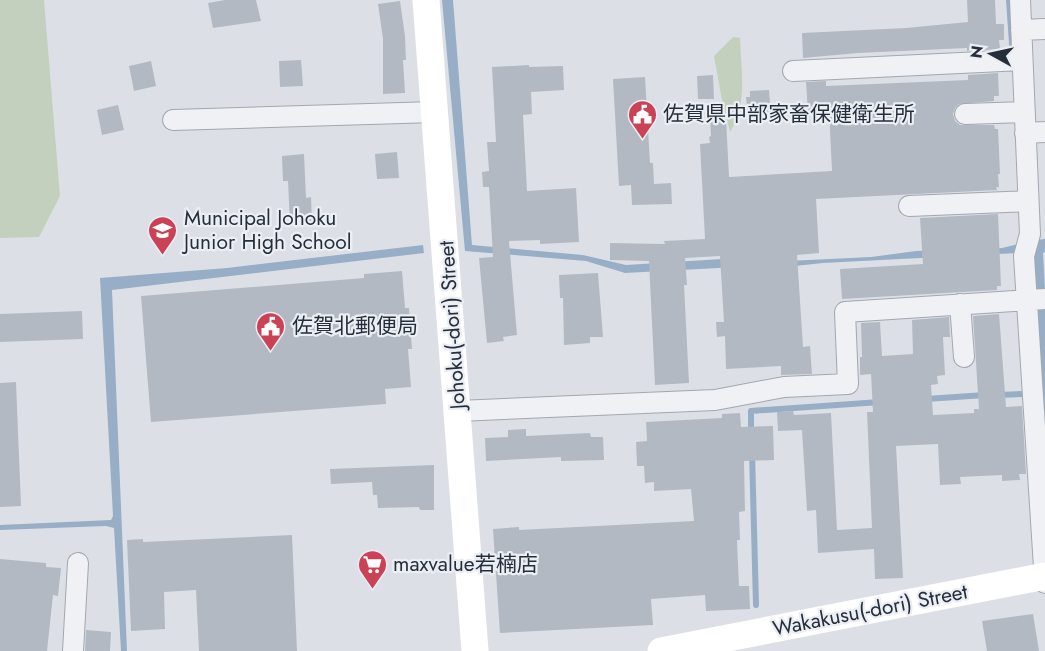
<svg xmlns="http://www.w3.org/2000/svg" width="1045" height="651" font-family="Jost,'Noto Sans JP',sans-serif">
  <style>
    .green { fill: #c2d0bd }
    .water { fill: #97aec6 }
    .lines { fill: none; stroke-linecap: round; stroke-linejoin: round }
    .stream { stroke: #97aec6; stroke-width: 6 }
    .building { fill: #b3b9c3 }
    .street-casing { stroke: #a2a7b0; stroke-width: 22 }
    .street { stroke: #eff1f4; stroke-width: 20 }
    .secondary { stroke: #fff; stroke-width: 27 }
    .labels { text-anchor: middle; stroke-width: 4.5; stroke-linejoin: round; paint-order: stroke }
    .poi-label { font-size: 21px; fill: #262e3c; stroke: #ebeff4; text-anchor: start }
    .street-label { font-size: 21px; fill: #262e3c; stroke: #ebeff4 }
  </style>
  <rect width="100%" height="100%" fill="#dce0e6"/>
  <!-- green -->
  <path class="green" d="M0,0H44L60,196L39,237L0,238Z
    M733,37L740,38C741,71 748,103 730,132L722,100L714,56Z"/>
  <!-- water -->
  <path class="water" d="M442,0H453L472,245L583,255L626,265L738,258L749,263L871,257L916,251L1002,248C1017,245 1029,240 1045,239V252L1043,253L1045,289V454L1018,253L823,263L758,270L737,267L625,273L586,261L465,251Z
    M423,245L424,253L112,290L127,651H121L114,528L106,526L0,530V525L111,520L113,516L100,278L227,268Z"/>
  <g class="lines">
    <!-- stream -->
    <path class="stream" d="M1009,0L1013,57
      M998,395L1022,394
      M926,399L985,395
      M751,433V411L880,402
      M752,452L756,605"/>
  </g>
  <!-- building -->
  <path class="building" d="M225,0H256L261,21L213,28L208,3Z
    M967,0H995L996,24H1004V40H999L1000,49L967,51V48L858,53L803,58L802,33L906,28L968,22Z
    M400,1L405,36L406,60H403L405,93L383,94V39L378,4Z
    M301,60L303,86L280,87L279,61Z
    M151,61L156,86L134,91L129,66Z
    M529,65V67L563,66L564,90L531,92L532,114L523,115L527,191L576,188L579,242L540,244V240L509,241L517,335L503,337L504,341L487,343L479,258L493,257L489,187H483L482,172L489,171L487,142H496L492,67Z
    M998,73L999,96H994V101L959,104L955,108L953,114L955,121L960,125H994L995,129H998L1000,174H998L999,187H996L997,190L816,199L819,253L797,255L803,347L810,346L812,374L781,375V366L726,369L725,336L717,337L716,322H724L720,256L685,258L687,285H684L689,383L655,385L649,261L610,260V243L665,244L664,241L705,239L700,144L710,143L709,137L711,136L710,119L726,118L729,177L832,171L829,111L808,112L806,82L826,81V86L968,80V75Z
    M713,75L714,99H698L697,76Z
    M645,77L650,163H653L654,184L671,183L672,204L632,205L631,185L619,186L613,79Z
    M769,90L771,115L748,117L746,97H750V91Z
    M118,105L124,130L102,135L97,110Z
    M397,152L399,178L377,179L375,154Z
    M304,154L306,198L311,197L312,223L290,224L288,181H283L282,156Z
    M998,214L1001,286H997V290L842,299L840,269L923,264L920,218Z
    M402,271L405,308H409L412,349H408L411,387L385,389L386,404L151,422L141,296L364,278V274Z
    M598,273L603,337H590V343L564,345L563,298H560L559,275Z
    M82,311L83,339L0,342V314Z
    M999,314L1006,407L1022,406L1026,474H1019L1020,480L1002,481V475L960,477L961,484L940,485L938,444L896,446L903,578L875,579L874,549L818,553L816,510L807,511L802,430L778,431L777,412L793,411L794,415L831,413L837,530L872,528L867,412H873L871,374L860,375V357H862L861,323L880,322L882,356L913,354L912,320L949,317L950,337H943L945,375L937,376L938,384L931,385L933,415L974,413V409H979L973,316Z
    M16,382L21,506L0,507V383Z
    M740,413L741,427L773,426L774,460L744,461L745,511L739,512L740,540H737L739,586H749L750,609L706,611L705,595L651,599L653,625L500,633L493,529L519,527V530L694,521L691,489L654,491V482L645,483L644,466H637L636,442L647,441L646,422L722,418V414Z
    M526,429V436L590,433L591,437H603L604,460L561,461V457L486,461L485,438L508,437V430Z
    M434,465V510H420L419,507L378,508L377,495H373L372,482L331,484L330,469Z
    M292,535L297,651H199L196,590L164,592L165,629L131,631L127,540L143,539V542Z
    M0,559L46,563V567L61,568L58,596L53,595L47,651H0Z
    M1033,614L1039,651H987L982,621Z
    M86,630L111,632L110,651H85Z"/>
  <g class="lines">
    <defs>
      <path id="street" d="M1020,0L1030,234L1024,256L1045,583
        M1021,30L1045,29
        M793,71L1022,60
        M965,114L1025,112
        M173,120L435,112
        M1025,133L1045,132
        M909,206L1028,201
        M960,304L964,357
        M458,411L715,400L784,387L848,384L845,312L1045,299
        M73,651L78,563"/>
    </defs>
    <!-- street casing -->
    <use href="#street" class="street-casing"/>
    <!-- street -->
    <use href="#street" class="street"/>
    <!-- secondary -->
    <path class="secondary" d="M426,0L475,651
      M661,651L1045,576"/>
  </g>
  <!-- icons -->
  <defs>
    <symbol id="civic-pin" viewBox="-11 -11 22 30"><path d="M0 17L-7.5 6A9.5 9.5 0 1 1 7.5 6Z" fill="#cb4156" stroke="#ebeff4"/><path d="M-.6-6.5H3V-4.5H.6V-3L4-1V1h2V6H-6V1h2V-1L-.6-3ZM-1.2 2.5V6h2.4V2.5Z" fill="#fff"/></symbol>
    <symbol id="school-pin" viewBox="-11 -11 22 30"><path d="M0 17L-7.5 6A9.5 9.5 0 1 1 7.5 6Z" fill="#cb4156" stroke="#ebeff4"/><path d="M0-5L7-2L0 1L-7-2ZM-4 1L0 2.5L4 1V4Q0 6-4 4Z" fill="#fff"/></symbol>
    <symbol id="supermarket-pin" viewBox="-11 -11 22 30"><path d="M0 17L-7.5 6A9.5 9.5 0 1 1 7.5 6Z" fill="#cb4156" stroke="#ebeff4"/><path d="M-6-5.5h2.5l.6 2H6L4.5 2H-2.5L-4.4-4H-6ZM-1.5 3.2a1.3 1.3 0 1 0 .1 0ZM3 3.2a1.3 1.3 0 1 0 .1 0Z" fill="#fff"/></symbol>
  </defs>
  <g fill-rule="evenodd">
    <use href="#civic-pin" x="626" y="98" width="33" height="45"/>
    <use href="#school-pin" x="146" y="214" width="33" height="45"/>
    <use href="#civic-pin" x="254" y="310" width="33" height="45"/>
    <use href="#supermarket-pin" x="356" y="548" width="33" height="45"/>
  </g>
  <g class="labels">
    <!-- poi labels -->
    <g class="poi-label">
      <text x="663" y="121">佐賀県中部家畜保健衛生所</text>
      <text x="184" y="225">Municipal Johoku<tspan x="184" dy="24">Junior High School</tspan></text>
      <text x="292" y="333">佐賀北郵便局</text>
      <text x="393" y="571">maxvalue若楠店</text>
    </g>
    <!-- street labels -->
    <g class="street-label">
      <text transform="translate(452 325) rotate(-94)" y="7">Johoku(-dori) Street</text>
      <text transform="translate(870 610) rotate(-11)" y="7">Wakakusu(-dori) Street</text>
    </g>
  </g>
  <!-- north arrow -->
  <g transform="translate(991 54) rotate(278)" stroke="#ebeff4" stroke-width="4.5" paint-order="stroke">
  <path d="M0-4.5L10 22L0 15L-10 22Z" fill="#262e3c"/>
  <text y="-9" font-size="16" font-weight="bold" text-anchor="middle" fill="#262e3c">N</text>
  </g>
</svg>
